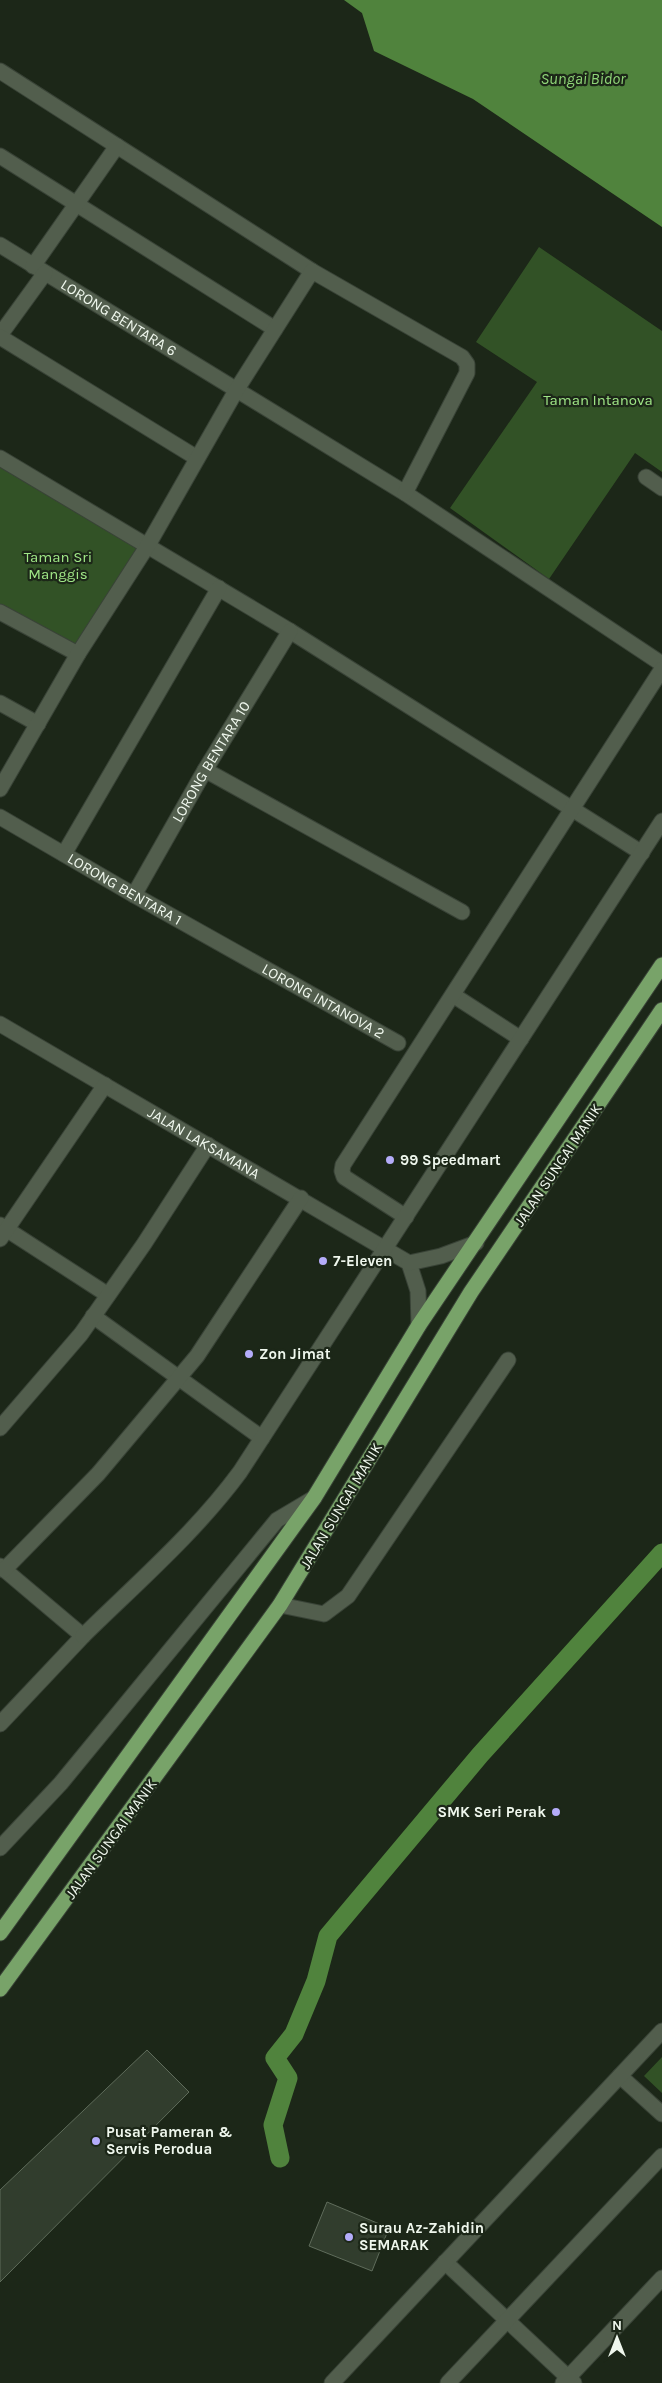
<svg xmlns="http://www.w3.org/2000/svg" width="662" height="2383" font-family="Karla,sans-serif">
  <style>
    .green { fill: #325226 }
    .water { fill: #50833d }
    .lines { fill: none; stroke-linecap: round; stroke-linejoin: round }
    .canal { stroke: #50833d; stroke-width: 19 }
    .building { fill: #313d2d; stroke: #5f6c5b }
    .minor-casing { stroke: #394337; stroke-width: 17 }
    .major-casing { stroke: #394337; stroke-width: 17 }
    .minor { stroke: #525e4d; stroke-width: 15 }
    .major { stroke: #78a369; stroke-width: 15 }
    .poi-dot { fill: #b4acf9; stroke: #1c2718; stroke-width: 2 }
    .labels { text-anchor: middle; stroke-width: 4.5; stroke-linejoin: round; paint-order: stroke }
    .street-label { font-size: 15px; fill: #eff7ed; stroke: #1c2718 }
    .park-label { font-size: 15px; fill: #a0e787; stroke: #1c2718 }
    .poi-label { font-size: 15px; font-weight: bold; fill: #eff7ed; stroke: #1c2718; text-anchor: start }
    .water-label { font-size: 16px; font-style: italic; fill: #90d678; stroke: #1c2718 }
  </style>
  <rect width="100%" height="100%" fill="#1c2718"/>
  <!-- green -->
  <path class="green" d="M539,247L662,331V472L635,453L549,579L450,508L537,382L476,342Z
    M0,465L141,546L75,645L0,606Z
    M662,2057V2093L644,2076Z"/>
  <!-- water -->
  <path class="water" d="M344,0H662V227L473,99L374,51L362,13Z"/>
  <g class="lines">
    <!-- canal -->
    <path class="canal" d="M280,2158L273,2125L288,2078L275,2058L294,2034L316,1981L328,1936L480,1755L662,1553"/>
  </g>
  <!-- building -->
  <path class="building" d="M147,2050L189,2092L0,2282V2190Z
    M327,2202L389,2228L372,2271L309,2246Z"/>
  <g class="lines">
    <defs>
      <g id="minor">
        <path d="M0,71L312,271"/>
        <path d="M0,156L275,329"/>
        <path id="s1" d="M0,245L405,493L662,664"/>
        <path d="M33,266L117,146"/>
        <path d="M0,335L45,273"/>
        <path d="M0,337L197,458"/>
        <path d="M0,458L290,631L642,853"/>
        <path d="M646,477L662,488"/>
        <path d="M0,612L78,654"/>
        <path d="M0,703L38,724"/>
        <path d="M205,770L462,912"/>
        <path d="M0,789L78,654L148,545L237,389L312,271L462,357L467,364V373L405,493"/>
        <path id="s2" d="M0,817L134,895L398,1043"/>
        <path d="M64,854L219,588"/>
        <path id="s3" d="M134,895L205,770L290,631"/>
        <path d="M453,995L521,1039"/>
        <path id="s4" d="M0,1024L409,1263L418,1291L419,1325"/>
        <path d="M406,1217L344,1177L342,1171L343,1165L662,669"/>
        <path d="M0,1225L108,1295"/>
        <path d="M0,1239L105,1085"/>
        <path d="M409,1263L441,1256L476,1243"/>
        <path d="M93,1316L262,1438"/>
        <path d="M0,1428L81,1334L144,1244L208,1145"/>
        <path d="M0,1566L83,1636L0,1724"/>
        <path d="M4,1570L98,1474L197,1356L301,1198"/>
        <path d="M280,1605L324,1614L348,1596L508,1360"/>
        <path d="M83,1636C137,1583 195,1533 240,1472L662,821"/>
        <path d="M0,1848L61,1783L277,1520L314,1498"/>
        <path d="M620,2076L662,2114"/>
        <path d="M445,2262L574,2383"/>
        <path d="M332,2383L662,2031"/>
        <path d="M448,2383L662,2156"/>
        <path d="M563,2383L662,2278"/>
      </g>
      <path id="major" d="M0,1933L314,1498L419,1325L662,965
        M0,1989L280,1605L471,1292L662,1010"/>
    </defs>
    <!-- minor casing -->
    <use href="#minor" class="minor-casing"/>
    <!-- major casing -->
    <use href="#major" class="major-casing"/>
    <!-- minor -->
    <use href="#minor" class="minor"/>
    <!-- major -->
    <use href="#major" class="major"/>
  </g>
  <!-- markers -->
  <g class="poi-dot">
    <circle cx="390" cy="1160" r="5"/>
    <circle cx="323" cy="1261" r="5"/>
    <circle cx="249" cy="1354" r="5"/>
    <circle cx="556" cy="1812" r="5"/>
    <circle cx="96" cy="2141" r="5"/>
    <circle cx="349" cy="2237" r="5"/>
  </g>
  <g class="labels">
    <!-- street labels -->
    <g class="street-label">
      <text dy="5" stroke="none"><textPath href="#s1" startOffset="139">LORONG BENTARA 6</textPath></text>
      <text dy="5" stroke="none"><textPath href="#s3" startOffset="154">LORONG BENTARA 10</textPath></text>
      <text dy="5" stroke="none"><textPath href="#s2" startOffset="144">LORONG BENTARA 1</textPath></text>
      <text dy="5" stroke="none"><textPath href="#s2" startOffset="372">LORONG INTANOVA 2</textPath></text>
      <text dy="5" stroke="none"><textPath href="#s4" startOffset="236">JALAN LAKSAMANA</textPath></text>
      <text transform="translate(558 1165) rotate(-56)" y="5">JALAN SUNGAI MANIK</text>
      <text transform="translate(341 1506) rotate(-59)" y="5">JALAN SUNGAI MANIK</text>
      <text transform="translate(111 1839) rotate(-54)" y="5">JALAN SUNGAI MANIK</text>
    </g>
    <!-- park labels -->
    <g class="park-label">
      <text x="598" y="405">Taman Intanova</text>
      <text x="58" y="562">Taman Sri<tspan x="58" dy="17">Manggis</tspan></text>
    </g>
    <!-- poi labels -->
    <g class="poi-label">
      <text x="400" y="1165">99 Speedmart</text>
      <text x="333" y="1266">7-Eleven</text>
      <text x="259" y="1359">Zon Jimat</text>
      <text x="546" y="1817" text-anchor="end">SMK Seri Perak</text>
      <text x="106" y="2137">Pusat Pameran &amp;<tspan x="106" dy="17">Servis Perodua</tspan></text>
      <text x="359" y="2233">Surau Az-Zahidin<tspan x="359" dy="17">SEMARAK</tspan></text>
    </g>
    <!-- water labels -->
    <g class="water-label">
      <text x="583" y="84">Sungai Bidor</text>
    </g>
  </g>
  <!-- north arrow -->
  <g transform="translate(617 2338)" stroke="#1c2718" stroke-width="4" paint-order="stroke">
  <path d="M0-4L9 19L0 12L-9 19Z" fill="#eff7ed"/>
  <text y="-8" font-size="14" font-weight="bold" text-anchor="middle" fill="#eff7ed">N</text>
  </g>
</svg>
